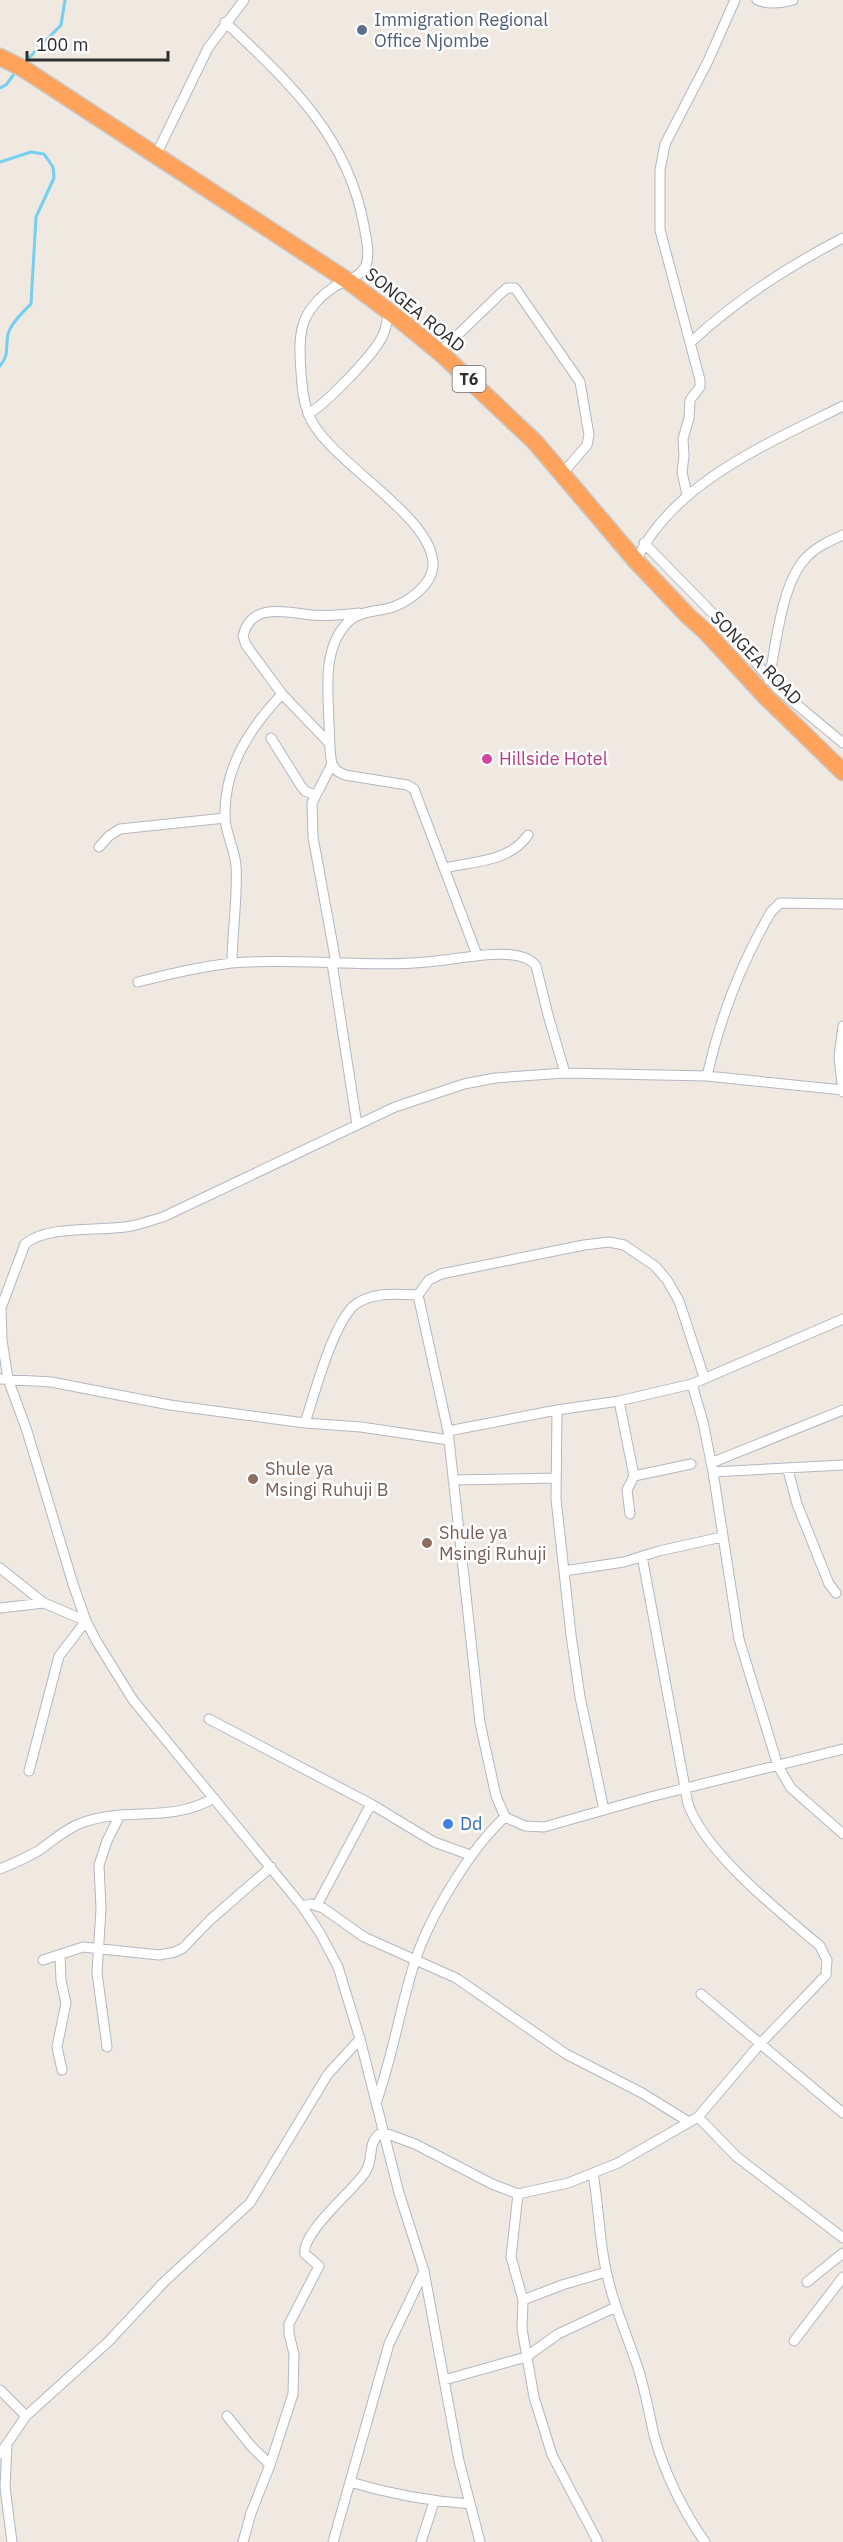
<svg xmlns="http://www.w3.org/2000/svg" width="843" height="2542" font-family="'IBM Plex Sans',sans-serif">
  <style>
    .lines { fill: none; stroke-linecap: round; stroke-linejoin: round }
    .stream { stroke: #75cff0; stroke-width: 3 }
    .street-casing { stroke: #b4b7c1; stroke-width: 11 }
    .highway-casing { stroke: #c9c9c9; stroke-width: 19 }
    .street { stroke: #fff; stroke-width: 9 }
    .highway { stroke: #ffa35c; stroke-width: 16 }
    .service-dot { fill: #5c6f8a; stroke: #fff; stroke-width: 2 }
    .hotel-dot { fill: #d1479c; stroke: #fff; stroke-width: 2 }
    .education-dot { fill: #8d6e63; stroke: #fff; stroke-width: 2 }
    .shop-dot { fill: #3f7fe0; stroke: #fff; stroke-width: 2 }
    .labels { text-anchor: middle; stroke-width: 5; stroke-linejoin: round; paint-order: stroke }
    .shield { fill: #fff; stroke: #6d6d6d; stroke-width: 1.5 }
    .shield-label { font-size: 16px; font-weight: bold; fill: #2e2e2e }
    .service-label { font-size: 18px; fill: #4e5e75; stroke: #fff; text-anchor: start }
    .street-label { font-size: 18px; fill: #2e2e2e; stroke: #fff }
    .hotel-label { font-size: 18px; fill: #b23c85; stroke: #fff; text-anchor: start }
    .education-label { font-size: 18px; fill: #785e54; stroke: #fff; text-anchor: start }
    .shop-label { font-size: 18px; fill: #366cbe; stroke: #fff; text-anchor: start }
  </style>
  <rect width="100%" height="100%" fill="#efe9e1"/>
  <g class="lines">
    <!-- stream -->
    <path class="stream" d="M24,63L61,25L65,0
      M0,88L6,85L17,70
      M0,162L31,152L44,154L53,167L54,178L36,217L31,304C23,312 11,323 8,334C5,349 10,353 0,366"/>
    <defs>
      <path id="street" d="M757,0C768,5 782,3 793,0
        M225,22C289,82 348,136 364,226C366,238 371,256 365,267C358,279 344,281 334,287C299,311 298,334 301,372C302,386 303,400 308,413C324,460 435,515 433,566C432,585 409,601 393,607C378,612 362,610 349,621C322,647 328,689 329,723C330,737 329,751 332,764L337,771L345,775L407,785L414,789L477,955
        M156,155L208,48L244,0
        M691,342C736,300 789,266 843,238
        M439,353L500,294L507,288H515L580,382L589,435L587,445L562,474
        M308,414C326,404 371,357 381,339C386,331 387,321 389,312
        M687,495L682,472L684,456L683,439L689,418L690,400L700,387V380L660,230V170L665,144L708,61L735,0
        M644,543L727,628L778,689L843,743
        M636,561C672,483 769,443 843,406
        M769,680C776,645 781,587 804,560C814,548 829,541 843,535
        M271,738L301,786L305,791L315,795
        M330,744L282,694L246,645L243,636C251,602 286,612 311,615C327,616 343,615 359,613
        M332,764L312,803L313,837L336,963
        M99,847L109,836L120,829L225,818
        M445,868C475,861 509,862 528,835
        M232,963C232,931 238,898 236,866C235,849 225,833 225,816C224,767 250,728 282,694
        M332,963L357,1125
        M138,982C168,974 200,967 231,963C300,957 368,969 436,961C461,959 521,944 536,966L548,1015L565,1073
        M843,1026L839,1057L843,1092
        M707,1076C720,1018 741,963 771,912L780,903L843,904
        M704,1377L679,1301L667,1280L655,1266L624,1245L609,1242L584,1245L441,1274L429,1280L418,1295L448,1431L480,1723L496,1796L505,1817L525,1826L544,1827L650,1797L843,1749
        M0,1379L51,1382L170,1405L305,1423L361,1427L449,1440
        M692,1384L703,1422L713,1472L739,1639L778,1766L791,1788L843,1834
        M619,1401L634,1476L627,1490L630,1514
        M557,1410L556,1499L571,1635L580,1697L604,1810
        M305,1423C314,1396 335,1314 359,1302C377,1292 398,1294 418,1295
        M448,1431L557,1410L619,1401L692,1384L843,1319
        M711,1463L843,1410
        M788,1470L797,1504L829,1584L836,1593
        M713,1472L843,1465
        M634,1476L691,1464
        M453,1480L555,1478
        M0,1568L44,1603
        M564,1571L624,1562L659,1551L722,1537
        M0,1608L44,1603L86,1621L59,1656L29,1771
        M209,1719L371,1804L434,1842L470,1855
        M0,1869C12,1864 26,1858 38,1851C53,1841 66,1828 84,1822C128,1807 171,1823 214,1798
        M317,1905L371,1804
        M302,1906L311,1904L323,1908L364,1937L456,1978L566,2054L642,2093L689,2122
        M60,1955L61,1981L66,2003L57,2047L62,2070
        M43,1960L83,1947L159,1955L175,1952L183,1948L210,1920L271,1867
        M701,1994L843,2113
        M107,2047L97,1973L101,1909L99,1865L107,1841L120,1815
        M376,2103C393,2056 400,2007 415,1961C430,1916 470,1849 505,1817
        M698,2117L737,2157L843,2238
        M593,2173C598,2202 599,2231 604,2260C610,2297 626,2332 638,2368C645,2390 649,2413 654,2435C664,2472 683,2511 705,2542
        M518,2194L511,2257L523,2300L522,2329L534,2397L552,2455L598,2542
        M807,2282L843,2253
        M523,2300L562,2285L606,2272
        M794,2341L843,2277
        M444,2380L526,2357L558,2334L616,2307
        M0,2390L26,2416
        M227,2416L251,2446L270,2465
        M7,2446L5,2487L12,2542
        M0,2454L26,2416L108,2342L165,2281L250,2203L328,2074L360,2039
        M350,2482C390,2494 428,2501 470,2504
        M243,2542L251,2513L270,2465L293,2394L294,2354L289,2334V2324L319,2266L305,2254C301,2237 341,2200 353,2187C358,2181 364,2176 367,2169C374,2154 367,2142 382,2132L415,2144L492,2184L518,2194L568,2183L618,2163L698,2117L760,2044L826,1975L827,1960L820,1946C779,1911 706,1854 688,1804L642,1556
        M333,2542L389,2344L424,2271
        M421,2542L434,2502
        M480,2542L459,2461L424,2271L399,2193L360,2039L338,1967L320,1933L302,1906L133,1700L97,1642L86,1621L73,1584L27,1431L8,1379L2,1340L1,1308L25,1244C49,1224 100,1232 131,1226C142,1224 152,1220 163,1217L395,1107L464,1084L495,1078L565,1073L707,1076L843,1090"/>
      <path id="highway" d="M0,57L24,69L348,281L399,319L444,356L535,442L636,561L688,616L706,632L766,697L843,772"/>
    </defs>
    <!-- street casing -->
    <use href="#street" class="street-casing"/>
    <!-- highway casing -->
    <use href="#highway" class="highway-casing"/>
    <!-- street -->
    <use href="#street" class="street"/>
    <!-- highway -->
    <use href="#highway" class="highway"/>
  </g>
  <!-- markers -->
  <circle class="service-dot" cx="362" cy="30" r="6"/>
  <circle class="hotel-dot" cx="487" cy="759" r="6"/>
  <g class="education-dot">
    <circle cx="253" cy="1479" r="6"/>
    <circle cx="427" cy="1543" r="6"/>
  </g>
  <circle class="shop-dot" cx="448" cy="1824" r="6"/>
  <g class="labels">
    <!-- shield labels -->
    <rect class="shield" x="452.5" y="366" width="33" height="26" rx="4.5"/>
    <g class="shield-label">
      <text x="469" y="385">T6</text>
    </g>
    <!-- service labels -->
    <g class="service-label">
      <text x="374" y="26">Immigration Regional<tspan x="374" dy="21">Office Njombe</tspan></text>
    </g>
    <!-- street labels -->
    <g class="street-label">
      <text transform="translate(415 310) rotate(39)" y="6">SONGEA ROAD</text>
      <text transform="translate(756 658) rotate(46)" y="6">SONGEA ROAD</text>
    </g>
    <!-- hotel labels -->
    <g class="hotel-label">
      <text x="499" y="765">Hillside Hotel</text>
    </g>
    <!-- education labels -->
    <g class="education-label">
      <text x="265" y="1475">Shule ya<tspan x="265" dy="21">Msingi Ruhuji B</tspan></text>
      <text x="439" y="1539">Shule ya<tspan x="439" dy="21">Msingi Ruhuji</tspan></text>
    </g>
    <!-- shop labels -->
    <g class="shop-label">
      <text x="460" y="1830">Dd</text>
    </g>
  </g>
  <!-- scale -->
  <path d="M27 51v9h141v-9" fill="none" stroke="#2e2e2e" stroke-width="3"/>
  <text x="36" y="51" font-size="18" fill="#2e2e2e" stroke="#ffffff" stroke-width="4.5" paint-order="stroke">100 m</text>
</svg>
